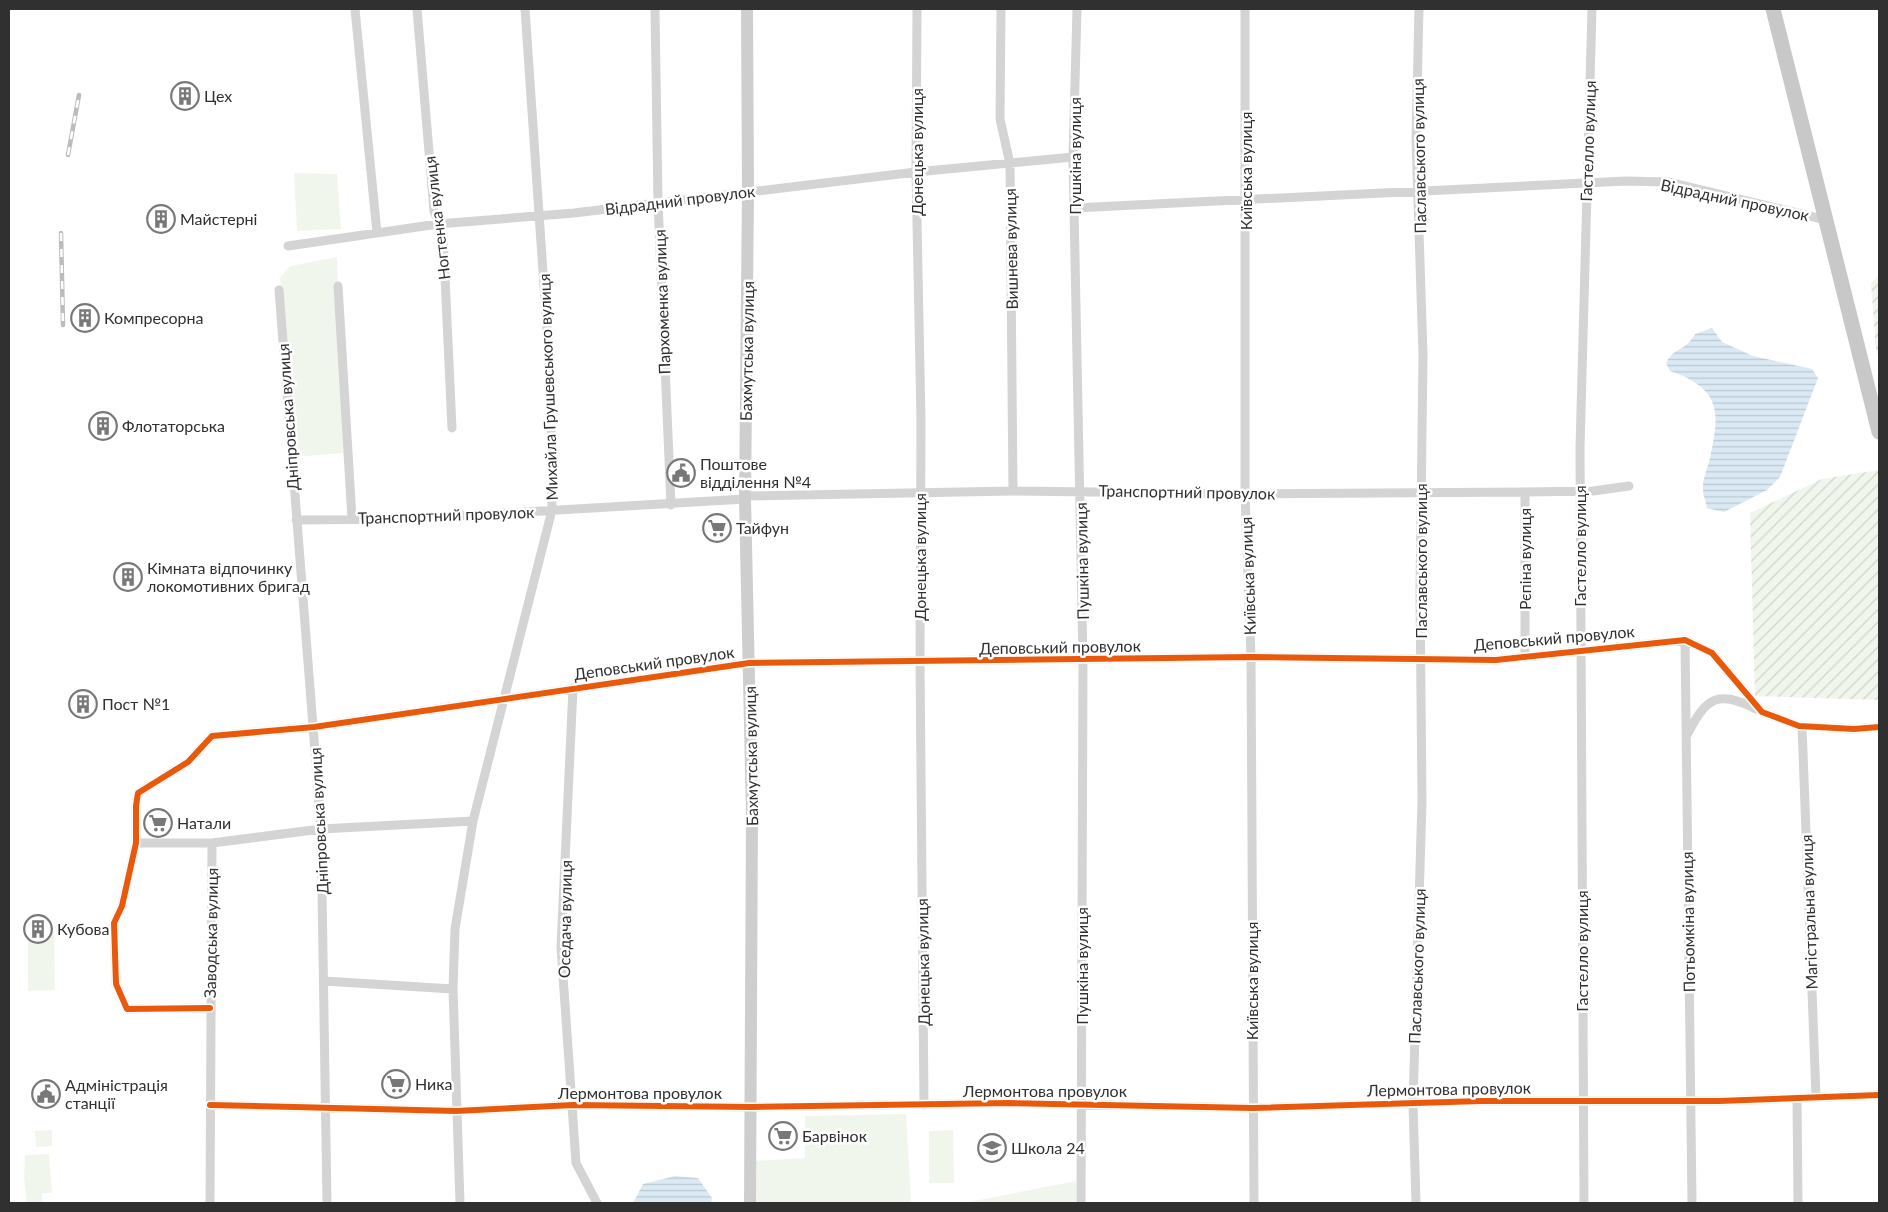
<svg xmlns="http://www.w3.org/2000/svg" width="1888" height="1212" font-family="Lato,sans-serif">
  <style>
    .park { fill: #f1f6ed }
    .garden { fill: url(#garden-furrows) }
    .water { fill: url(#water-rules) }
    .lines { fill: none; stroke-linecap: round; stroke-linejoin: round }
    .street { stroke: #d4d4d4; stroke-width: 9 }
    .secondary { stroke: #cecece; stroke-width: 12 }
    .primary { stroke: #c8c8c8; stroke-width: 15 }
    .rail-casing { stroke: #bcbcbc; stroke-width: 4.5 }
    .rail { stroke: #fff; stroke-width: 2.5; stroke-dasharray: 8; stroke-linecap: butt }
    .cycleway-casing { stroke: #fff; stroke-width: 9 }
    .cycleway { stroke: #e8590c; stroke-width: 6 }
    .labels { text-anchor: middle; stroke-width: 5; stroke-linejoin: round; paint-order: stroke }
    .poi-label { font-size: 16px; fill: #303030; stroke: #fff; text-anchor: start }
    .street-label { font-size: 16px; fill: #303030; stroke: #fff }
  </style>
  <defs>
    <pattern id="garden-furrows" width="10" height="10" patternUnits="userSpaceOnUse" patternTransform="scale(1.25)"><rect width="10" height="10" fill="#f1f6ed"/><path d="M-1 1l2-2M0 10L10 0M9 11l2-2" fill="none" stroke="#cfd3cc"/></pattern>
    <pattern id="water-rules" width="6" height="5" patternUnits="userSpaceOnUse" patternTransform="scale(1.25)"><rect width="6" height="5" fill="#dae9f3"/><path d="M0 2.5h6" fill="none" stroke="#bbc8d1"/></pattern>
  </defs>
  <rect width="100%" height="100%" fill="#fff"/>
  <!-- park -->
  <path class="park" d="M294,173L337,174L341,229L297,231Z
    M337,257L343,453L295,457L280,278L290,266Z
    M54,931L55,990L28,991V938L45,937V933Z
    M906,1114L911,1203H752L751,1161L805,1158V1116Z
    M52,1130V1146L36,1147L35,1131Z
    M953,1130L954,1183H929V1131Z
    M49,1154L52,1193H42V1203H27L24,1178L25,1155Z
    M1076,1181V1203H964Z"/>
  <!-- garden -->
  <path class="garden" d="M1879,275V361L1876,349L1871,283Z
    M1879,470V700L1755,696L1750,513L1822,479Z"/>
  <!-- water -->
  <path class="water" d="M1712,328L1722,342L1753,356L1812,369L1818,378L1780,477L1767,490L1724,512L1707,508C1706,502 1703,495 1703,489C1702,481 1707,470 1709,462C1720,414 1723,389 1670,371L1666,363C1674,347 1686,351 1695,334Z
    M675,1176L698,1178L712,1198L711,1203H633L643,1184Z"/>
  <g class="lines">
    <!-- street -->
    <path class="street" d="M355,9L377,233
      M417,9L434,211L443,234L452,428
      M655,9L658,202L671,505
      M917,9L916,172L921,421L920,662L924,1105
      M1001,9L1000,119L1010,164L1013,491
      M1077,9L1073,157L1083,660L1081,1203
      M1245,9V494L1251,657L1254,1203
      M1074,208L1626,181L1668,182L1826,220
      M288,246L438,224L574,213L916,172L1073,157
      M338,286L352,519
      M279,290L321,829L327,1203
      M745,496L1013,491L1245,494L1525,492L1593,491L1629,486
      M296,520L405,519L745,499
      M1685,640L1692,1203
      M1525,657V492
      M573,688L561,947L576,1163L597,1203
      M1802,726L1816,1097
      M1687,735C1706,698 1717,689 1756,709
      M136,843H212L321,829L473,821
      M324,981L453,989
      M210,1008L127,1009L116,984L114,923L122,906L136,843V806L138,793L188,762L212,736L314,727L749,663L1251,657L1496,660L1685,640L1712,653L1762,712L1799,726L1854,729L1879,727
      M1797,1099L1798,1203
      M210,1105L456,1111L573,1105L752,1107L1009,1103L1253,1108L1481,1101H1719L1879,1095
      M210,1203L212,843
      M460,1203L453,989L455,929L473,821L552,510L551,389L525,9
      M1416,1203L1413,1103L1422,801L1420,592L1423,355L1416,139L1419,9
      M1584,1203L1580,448L1592,9"/>
    <!-- secondary -->
    <path class="secondary" d="M747,9L748,192L745,499L752,815L750,1203"/>
    <!-- primary -->
    <path class="primary" d="M1773,9L1879,432"/>
    <defs>
      <path id="rail" d="M68,155L79,95
        M61,233L63,325"/>
    </defs>
    <!-- rail casing -->
    <use href="#rail" class="rail-casing"/>
    <!-- rail -->
    <use href="#rail" class="rail"/>
    <defs>
      <path id="cycleway" d="M210,1008L127,1009L116,984L114,923L122,906L136,843V806L138,793L188,762L212,736L314,727L749,663L1251,657L1496,660L1685,640L1712,653L1762,712L1799,726L1854,729L1879,727
        M210,1105L456,1111L573,1105L752,1107L1009,1103L1253,1108L1481,1101H1719L1879,1095"/>
    </defs>
    <!-- cycleway casing -->
    <use href="#cycleway" class="cycleway-casing"/>
    <!-- cycleway -->
    <use href="#cycleway" class="cycleway"/>
  </g>
  <!-- icons -->
  <defs>
    <symbol id="building-ring" viewBox="-11 -11 22 22"><circle r="9.5" fill="#fff" stroke="#787878" stroke-width="1.5"/><path d="M-4-6H4V6H1V3H-1V6H-4ZM-2.5-4.3h1.7v1.8h-1.7ZM.8-4.3h1.7v1.8H.8ZM-2.5-1h1.7V.8h-1.7ZM.8-1h1.7V.8H.8Z" fill="#787878"/></symbol>
    <symbol id="civic-ring" viewBox="-11 -11 22 22"><circle r="9.5" fill="#fff" stroke="#787878" stroke-width="1.5"/><path d="M-.6-6.5H3V-4.5H.6V-3L4-1V1h2V6H-6V1h2V-1L-.6-3ZM-1.2 2.5V6h2.4V2.5Z" fill="#787878"/></symbol>
    <symbol id="supermarket-ring" viewBox="-11 -11 22 22"><circle r="9.5" fill="#fff" stroke="#787878" stroke-width="1.5"/><path d="M-6-5.5h2.5l.6 2H6L4.5 2H-2.5L-4.4-4H-6ZM-1.5 3.2a1.3 1.3 0 1 0 .1 0ZM3 3.2a1.3 1.3 0 1 0 .1 0Z" fill="#787878"/></symbol>
    <symbol id="school-ring" viewBox="-11 -11 22 22"><circle r="9.5" fill="#fff" stroke="#787878" stroke-width="1.5"/><path d="M0-5L7-2L0 1L-7-2ZM-4 1L0 2.5L4 1V4Q0 6-4 4Z" fill="#787878"/></symbol>
  </defs>
  <g fill-rule="evenodd">
    <use href="#building-ring" x="169" y="80" width="32" height="32"/>
    <use href="#building-ring" x="145" y="203" width="32" height="32"/>
    <use href="#building-ring" x="69" y="302" width="32" height="32"/>
    <use href="#building-ring" x="87" y="410" width="32" height="32"/>
    <use href="#civic-ring" x="665" y="457" width="32" height="32"/>
    <use href="#supermarket-ring" x="701" y="512" width="32" height="32"/>
    <use href="#building-ring" x="112" y="561" width="32" height="32"/>
    <use href="#building-ring" x="67" y="688" width="32" height="32"/>
    <use href="#supermarket-ring" x="142" y="807" width="32" height="32"/>
    <use href="#building-ring" x="22" y="913" width="32" height="32"/>
    <use href="#supermarket-ring" x="380" y="1068" width="32" height="32"/>
    <use href="#civic-ring" x="30" y="1078" width="32" height="32"/>
    <use href="#supermarket-ring" x="767" y="1120" width="32" height="32"/>
    <use href="#school-ring" x="976" y="1132" width="32" height="32"/>
  </g>
  <g class="labels">
    <!-- poi labels -->
    <g class="poi-label">
      <text x="204" y="102">Цех</text>
      <text x="180" y="225">Майстерні</text>
      <text x="104" y="324">Компресорна</text>
      <text x="122" y="432">Флотаторська</text>
      <text x="700" y="470">Поштове<tspan x="700" dy="18">відділення №4</tspan></text>
      <text x="736" y="534">Тайфун</text>
      <text x="147" y="574">Кімната відпочинку<tspan x="147" dy="18">локомотивних бригад</tspan></text>
      <text x="102" y="710">Пост №1</text>
      <text x="177" y="829">Натали</text>
      <text x="57" y="935">Кубова</text>
      <text x="415" y="1090">Ника</text>
      <text x="65" y="1091">Адміністрація<tspan x="65" dy="18">станції</tspan></text>
      <text x="802" y="1142">Барвінок</text>
      <text x="1011" y="1154">Школа 24</text>
    </g>
    <!-- street labels -->
    <g class="street-label">
      <text transform="translate(1588 141) rotate(-88)" y="6">Гастелло вулиця</text>
      <text transform="translate(917 152) rotate(-90)" y="6">Донецька вулиця</text>
      <text transform="translate(1075 156) rotate(-90)" y="6">Пушкіна вулиця</text>
      <text transform="translate(1419 156) rotate(-91)" y="6">Паславського вулиця</text>
      <text transform="translate(1246 171) rotate(-90)" y="6">Київська вулиця</text>
      <text transform="translate(680 200) rotate(-7)" y="6">Відрадний провулок</text>
      <text transform="translate(1735 200) rotate(12)" y="6">Відрадний провулок</text>
      <text transform="translate(437 218) rotate(-97)" y="6">Ногтенка вулиця</text>
      <text transform="translate(1011 249) rotate(-91)" y="6">Вишнева вулиця</text>
      <text transform="translate(662 302) rotate(-92)" y="6">Пархоменка вулиця</text>
      <text transform="translate(747 351) rotate(-89)" y="6">Бахмутська вулиця</text>
      <text transform="translate(548 387) rotate(-92)" y="6">Михайла Грушевського вулиця</text>
      <text transform="translate(288 417) rotate(-94)" y="6">Дніпровська вулиця</text>
      <text transform="translate(1187 492) rotate(1)" y="6">Транспортний провулок</text>
      <text transform="translate(446 515) rotate(-2)" y="6">Транспортний провулок</text>
      <text transform="translate(1580 546) rotate(-90)" y="6">Гастелло вулиця</text>
      <text transform="translate(920 557) rotate(-90)" y="6">Донецька вулиця</text>
      <text transform="translate(1525 559) rotate(-90)" y="6">Рєпіна вулиця</text>
      <text transform="translate(1082 561) rotate(-91)" y="6">Пушкіна вулиця</text>
      <text transform="translate(1421 561) rotate(-90)" y="6">Паславського вулиця</text>
      <text transform="translate(1248 576) rotate(-92)" y="6">Київська вулиця</text>
      <text transform="translate(1554 638) rotate(-5)" y="6">Деповський провулок</text>
      <text transform="translate(1060 647) rotate(-1)" y="6">Деповський провулок</text>
      <text transform="translate(654 663) rotate(-8)" y="6">Деповський провулок</text>
      <text transform="translate(751 756) rotate(-91)" y="6">Бахмутська вулиця</text>
      <text transform="translate(319 821) rotate(-93)" y="6">Дніпровська вулиця</text>
      <text transform="translate(1809 912) rotate(-92)" y="6">Магістральна вулиця</text>
      <text transform="translate(565 919) rotate(-89)" y="6">Оседача вулиця</text>
      <text transform="translate(1688 922) rotate(-91)" y="6">Потьомкіна вулиця</text>
      <text transform="translate(211 933) rotate(-89)" y="6">Заводська вулиця</text>
      <text transform="translate(1582 951) rotate(-90)" y="6">Гастелло вулиця</text>
      <text transform="translate(923 962) rotate(-91)" y="6">Донецька вулиця</text>
      <text transform="translate(1082 966) rotate(-90)" y="6">Пушкіна вулиця</text>
      <text transform="translate(1417 966) rotate(-88)" y="6">Паславського вулиця</text>
      <text transform="translate(1252 981) rotate(-90)" y="6">Київська вулиця</text>
      <text transform="translate(1449 1089) rotate(-1)" y="6">Лермонтова провулок</text>
      <text x="1045" y="1097">Лермонтова провулок</text>
      <text x="640" y="1099">Лермонтова провулок</text>
    </g>
  </g>
  <!-- border -->
  <rect width="1888" height="1212" fill="none" stroke="#303030" stroke-width="20"/>
</svg>
